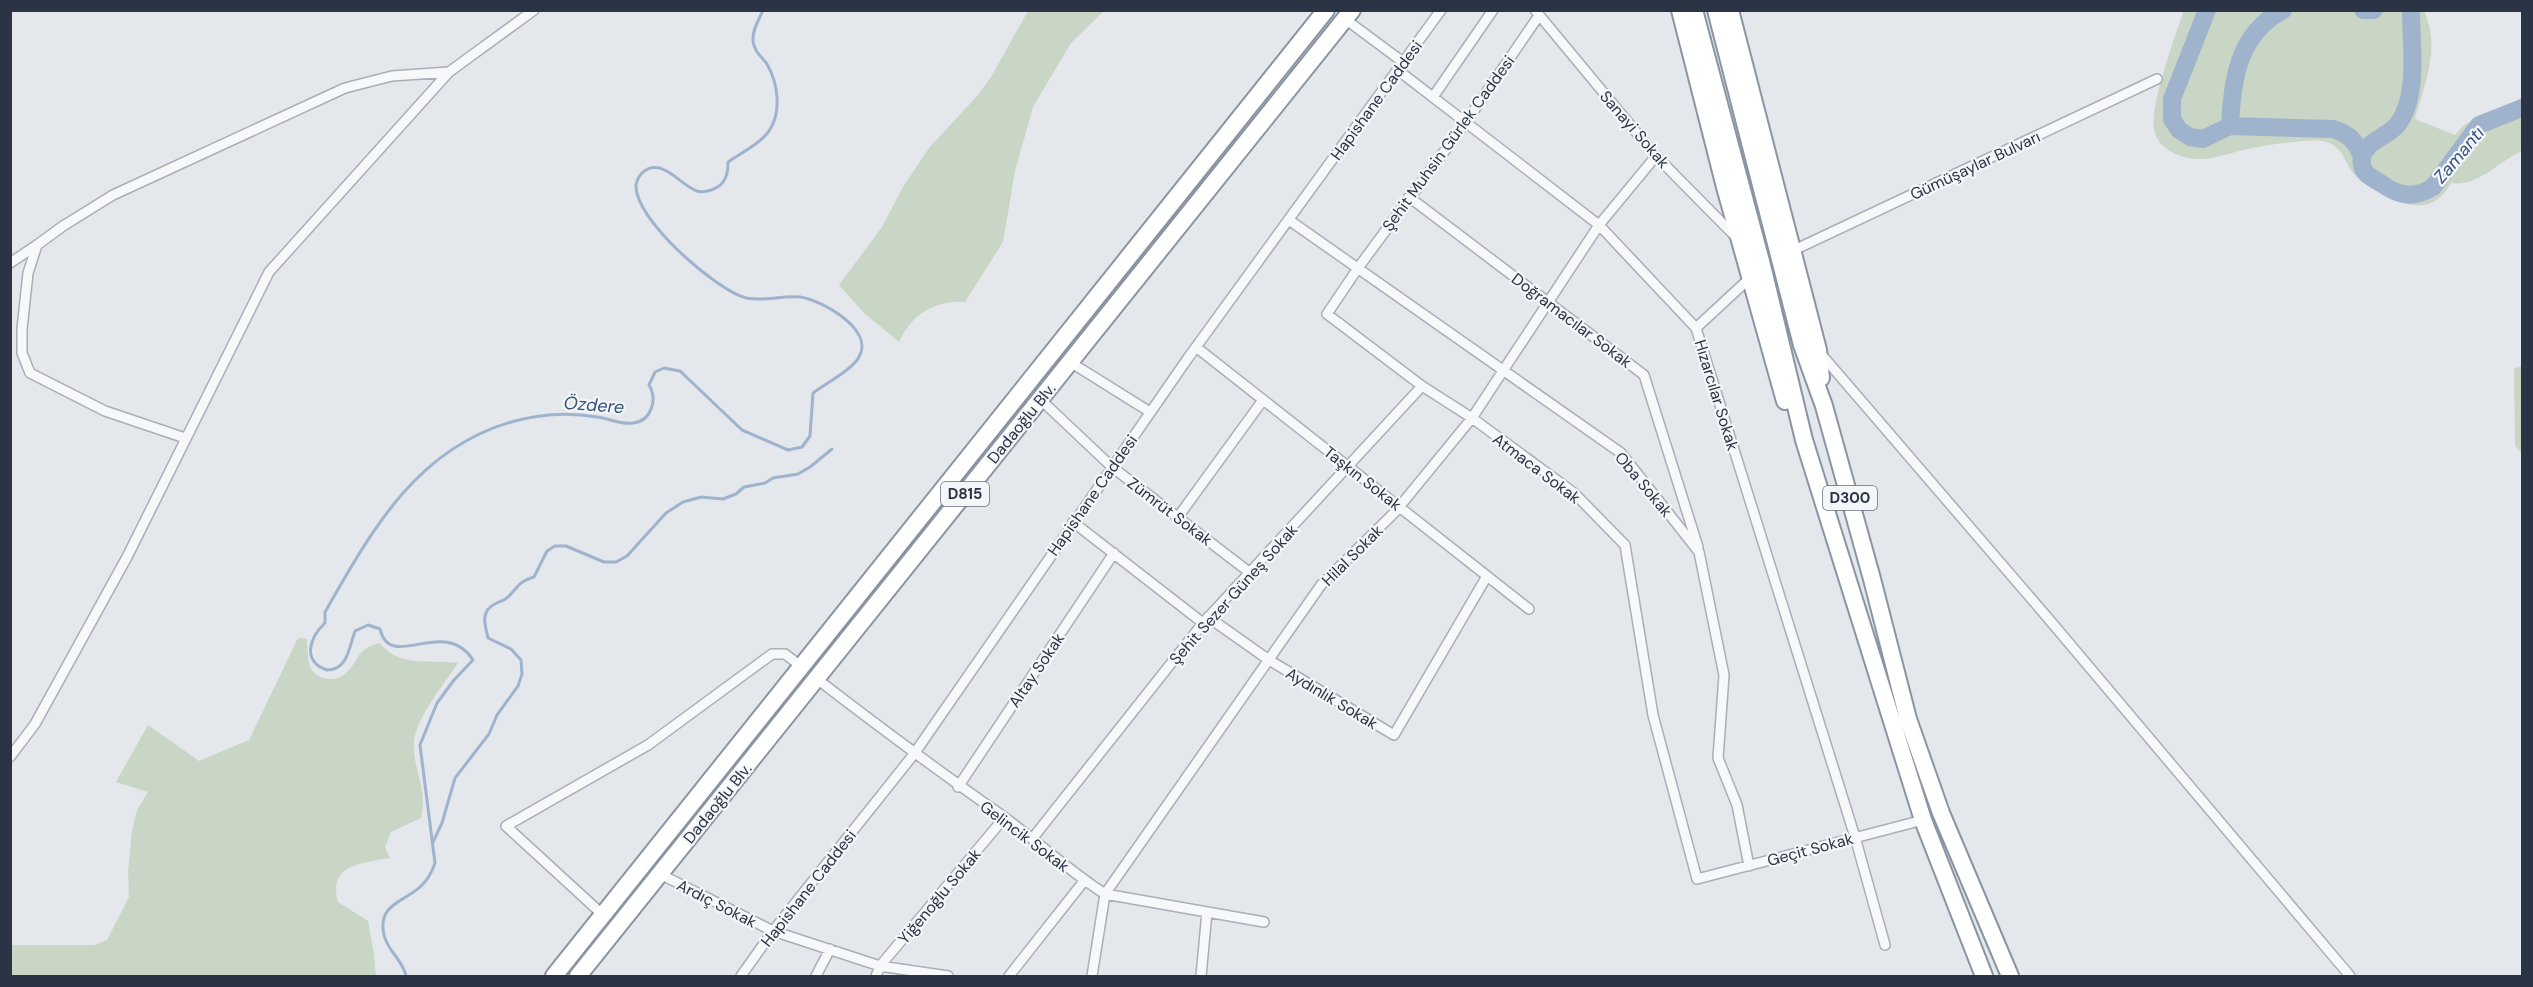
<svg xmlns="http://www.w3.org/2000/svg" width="2533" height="987" font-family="'DM Sans',sans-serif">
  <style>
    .green { fill: #c9d6c5 }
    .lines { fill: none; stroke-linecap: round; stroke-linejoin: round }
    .stream { stroke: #9fb4cc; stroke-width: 3 }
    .river { stroke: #9fb4cc; stroke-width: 18 }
    .minor-casing { stroke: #a9aeb7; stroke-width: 12 }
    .trunk-casing { stroke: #8b94a3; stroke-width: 20 }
    .minor { stroke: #f7f8fa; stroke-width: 9 }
    .trunk { stroke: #fff; stroke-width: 16 }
    .labels { text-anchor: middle; stroke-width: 4.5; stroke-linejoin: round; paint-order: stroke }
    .shield { fill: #f4f6f9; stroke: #676e7b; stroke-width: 1.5 }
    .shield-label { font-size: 15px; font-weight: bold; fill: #2b3445 }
    .street-label { font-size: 16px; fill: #2b3445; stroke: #f4f6f9 }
    .water-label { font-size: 18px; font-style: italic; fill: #34527a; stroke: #f4f6f9 }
  </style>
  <rect width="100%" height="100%" fill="#e4e7ec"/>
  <!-- green -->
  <path class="green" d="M2184,10L2424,11C2441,48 2425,82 2415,119L2455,135L2464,125L2522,98V151C2499,161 2478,187 2451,183C2432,217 2404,207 2377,189C2370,185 2360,180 2354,174C2345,164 2344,149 2329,143C2321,139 2311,141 2302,141C2284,143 2266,145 2248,149C2219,155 2203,166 2173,153C2164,148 2156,141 2154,129C2150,105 2175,36 2184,10Z
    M1028,11H1104L1071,43L1033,107L1015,171L1003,242L965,302C935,300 911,315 899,342L864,313L839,285L882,227L903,187L929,148L978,95L991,77Z
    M2522,366V453L2515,446L2514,369Z
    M298,638L307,639C308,657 306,677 329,679C335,679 341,678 346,673C360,660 355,649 380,643C398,668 431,659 458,663C445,683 414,720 414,744C413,771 428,789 421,818L391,832L385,847L390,858C363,863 327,864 338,902L368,921L374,954L376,976H11V945H95L107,940L129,897L128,872L132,830L137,810L148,792L116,782L148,725L199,761L249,740Z"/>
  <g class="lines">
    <!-- stream -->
    <path class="stream" d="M433,842L442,823L455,778L489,734L497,715L518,686L522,674L521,660L511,649L488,638C485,625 480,611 495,604C500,601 504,601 508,597C519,586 518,582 534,577L547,551L555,546H566L604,562H616L627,556L666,513L683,502L701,497L723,499L736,494L744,487L765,483L773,478L798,474L810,467L832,449
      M406,976C403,960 388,952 384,935C377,904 404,902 420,887C428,880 432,872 435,863L420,745L437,703L454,680L473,660C444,615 390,673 380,629L368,625L355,631C349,647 348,670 327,670C301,661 310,637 325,623V612C371,532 415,450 511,422C539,414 569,412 597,417C608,418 621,425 633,423C651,421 658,400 649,385L655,372L664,368L680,371L742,430L788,450L802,447L810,436L813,393C825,384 853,369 859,357C875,330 822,300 800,297C782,295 764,302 746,298C716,290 634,219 636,185C637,180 639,176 642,173C661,155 681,186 697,191C705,193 713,190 719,186C727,180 728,171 728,162C741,153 761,143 769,131C782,112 778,83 767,64C761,56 754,51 753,41C752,30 759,20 763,10"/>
    <!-- river -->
    <path class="river" d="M2207,10L2172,99V119L2179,130L2190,137L2203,139L2230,126L2333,129C2348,133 2358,143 2362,158
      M2363,10H2374
      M2411,10C2411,44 2419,96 2398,124C2389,136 2366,141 2362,157C2359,174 2372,177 2382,184C2399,196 2414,199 2433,187L2479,125L2522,108
      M2230,126C2232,80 2238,34 2283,10"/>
    <defs>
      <path id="minor" d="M1535,10L1656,156L1736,237
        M1538,17L1466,122L1358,268L1327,314L1422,386L1472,418L1574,493L1625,545L1653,715L1697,879L1923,820
        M1345,19L1403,62
        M1399,71L1599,225L1696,328L1855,837L1885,945
        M1433,97L1493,10
        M1409,197L1644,375L1698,547
        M1289,220L1621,453L1699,552L1724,675L1718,758L1737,805L1749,866
        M1792,251L2157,79
        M10,263L37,245
        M1696,328L1751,277
        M1196,347L1529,609
        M1821,354L2047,617L2350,976
        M1070,362L1150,412
        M1040,399L1112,467L1249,572
        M185,438L105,411L30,373L22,353V329L28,273L37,245L63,226L113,195L345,88L392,76L449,72
        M1178,517L1263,400
        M1073,522L1203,623
        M1208,617L1269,660L1394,735L1487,576
        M817,679C878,726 940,772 1004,817C1038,842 1069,871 1105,894L1264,922
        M10,757L35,724L127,557L269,272L449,72L534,10
        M958,787L1114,553
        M1032,839L1203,623L1422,386
        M660,874L773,931L880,966L948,976
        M603,915L506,826L648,745L772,654H785L802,667
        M741,976L773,931L914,754L1188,358L1441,10
        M816,976L830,949
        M876,976L880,966L1004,818
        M1009,976L1084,881
        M1092,976L1105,894L1321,585L1395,512L1472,418L1599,225L1656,156
        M1201,976L1207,912"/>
      <path id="trunk" d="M1680,10L1725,187L1785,401
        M1694,10L1762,265L1804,440L1923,820L1984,976
        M1716,10L1802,345L1824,406L1872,579L1908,719L1941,813L2010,976
        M1730,10L1818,350L1821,378
        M554,976L1326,10
        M578,976L1352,10"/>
    </defs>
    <!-- minor casing -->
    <use href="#minor" class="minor-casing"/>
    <!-- trunk casing -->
    <use href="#trunk" class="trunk-casing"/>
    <!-- minor -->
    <use href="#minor" class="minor"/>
    <!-- trunk -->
    <use href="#trunk" class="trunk"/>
  </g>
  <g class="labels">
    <!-- shield labels -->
    <g class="shield">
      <rect x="941" y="482" width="48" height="24" rx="4.5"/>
      <rect x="1823" y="486" width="54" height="24" rx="4.5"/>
    </g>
    <g class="shield-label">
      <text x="965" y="499">D815</text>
      <text x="1850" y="503">D300</text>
    </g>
    <!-- street labels -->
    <g class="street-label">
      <text transform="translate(1376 100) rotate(-54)" y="6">Hapishane Caddesi</text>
      <text transform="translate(1635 129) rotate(49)" y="6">Sanayi Sokak</text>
      <text transform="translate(1448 143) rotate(-54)" y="6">Şehit Muhsin Gürlek Caddesi</text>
      <text transform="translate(1975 165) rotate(-25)" y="6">Gümüşaylar Bulvarı</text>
      <text transform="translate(1572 320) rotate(37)" y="6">Doğramacılar Sokak</text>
      <text transform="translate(1717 395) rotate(73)" y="6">Hızarcılar Sokak</text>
      <text transform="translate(1021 423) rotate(-51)" y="6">Dadaoğlu Blv.</text>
      <text transform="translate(1537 468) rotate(37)" y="6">Atmaca Sokak</text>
      <text transform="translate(1363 478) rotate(38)" y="6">Taşkın Sokak</text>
      <text transform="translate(1644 484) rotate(50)" y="6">Oba Sokak</text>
      <text transform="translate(1092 495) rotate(-55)" y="6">Hapishane Caddesi</text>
      <text transform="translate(1170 511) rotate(37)" y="6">Zümrüt Sokak</text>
      <text transform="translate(1352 555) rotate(-45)" y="6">Hilal Sokak</text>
      <text transform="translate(1233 594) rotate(-48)" y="6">Şehit Sezer Güneş Sokak</text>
      <text transform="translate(1036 670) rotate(-56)" y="6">Altay Sokak</text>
      <text transform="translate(1332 698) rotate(31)" y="6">Aydınlık Sokak</text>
      <text transform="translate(717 803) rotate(-51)" y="6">Dadaoğlu Blv.</text>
      <text transform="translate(1025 836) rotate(37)" y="6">Gelincik Sokak</text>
      <text transform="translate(1810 849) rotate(-15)" y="6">Geçit Sokak</text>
      <text transform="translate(808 888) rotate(-52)" y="6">Hapishane Caddesi</text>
      <text transform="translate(939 896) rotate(-50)" y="6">Yiğenoğlu Sokak</text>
      <text transform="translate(717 903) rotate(27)" y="6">Ardıç Sokak</text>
    </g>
    <!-- water labels -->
    <g class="water-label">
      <text transform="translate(2459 155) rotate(-50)" y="6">Zamantı</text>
      <text transform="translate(594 405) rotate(4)" y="6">Özdere</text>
    </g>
  </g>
  <!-- border -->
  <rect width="2533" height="987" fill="none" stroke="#2b3445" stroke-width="24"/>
</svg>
